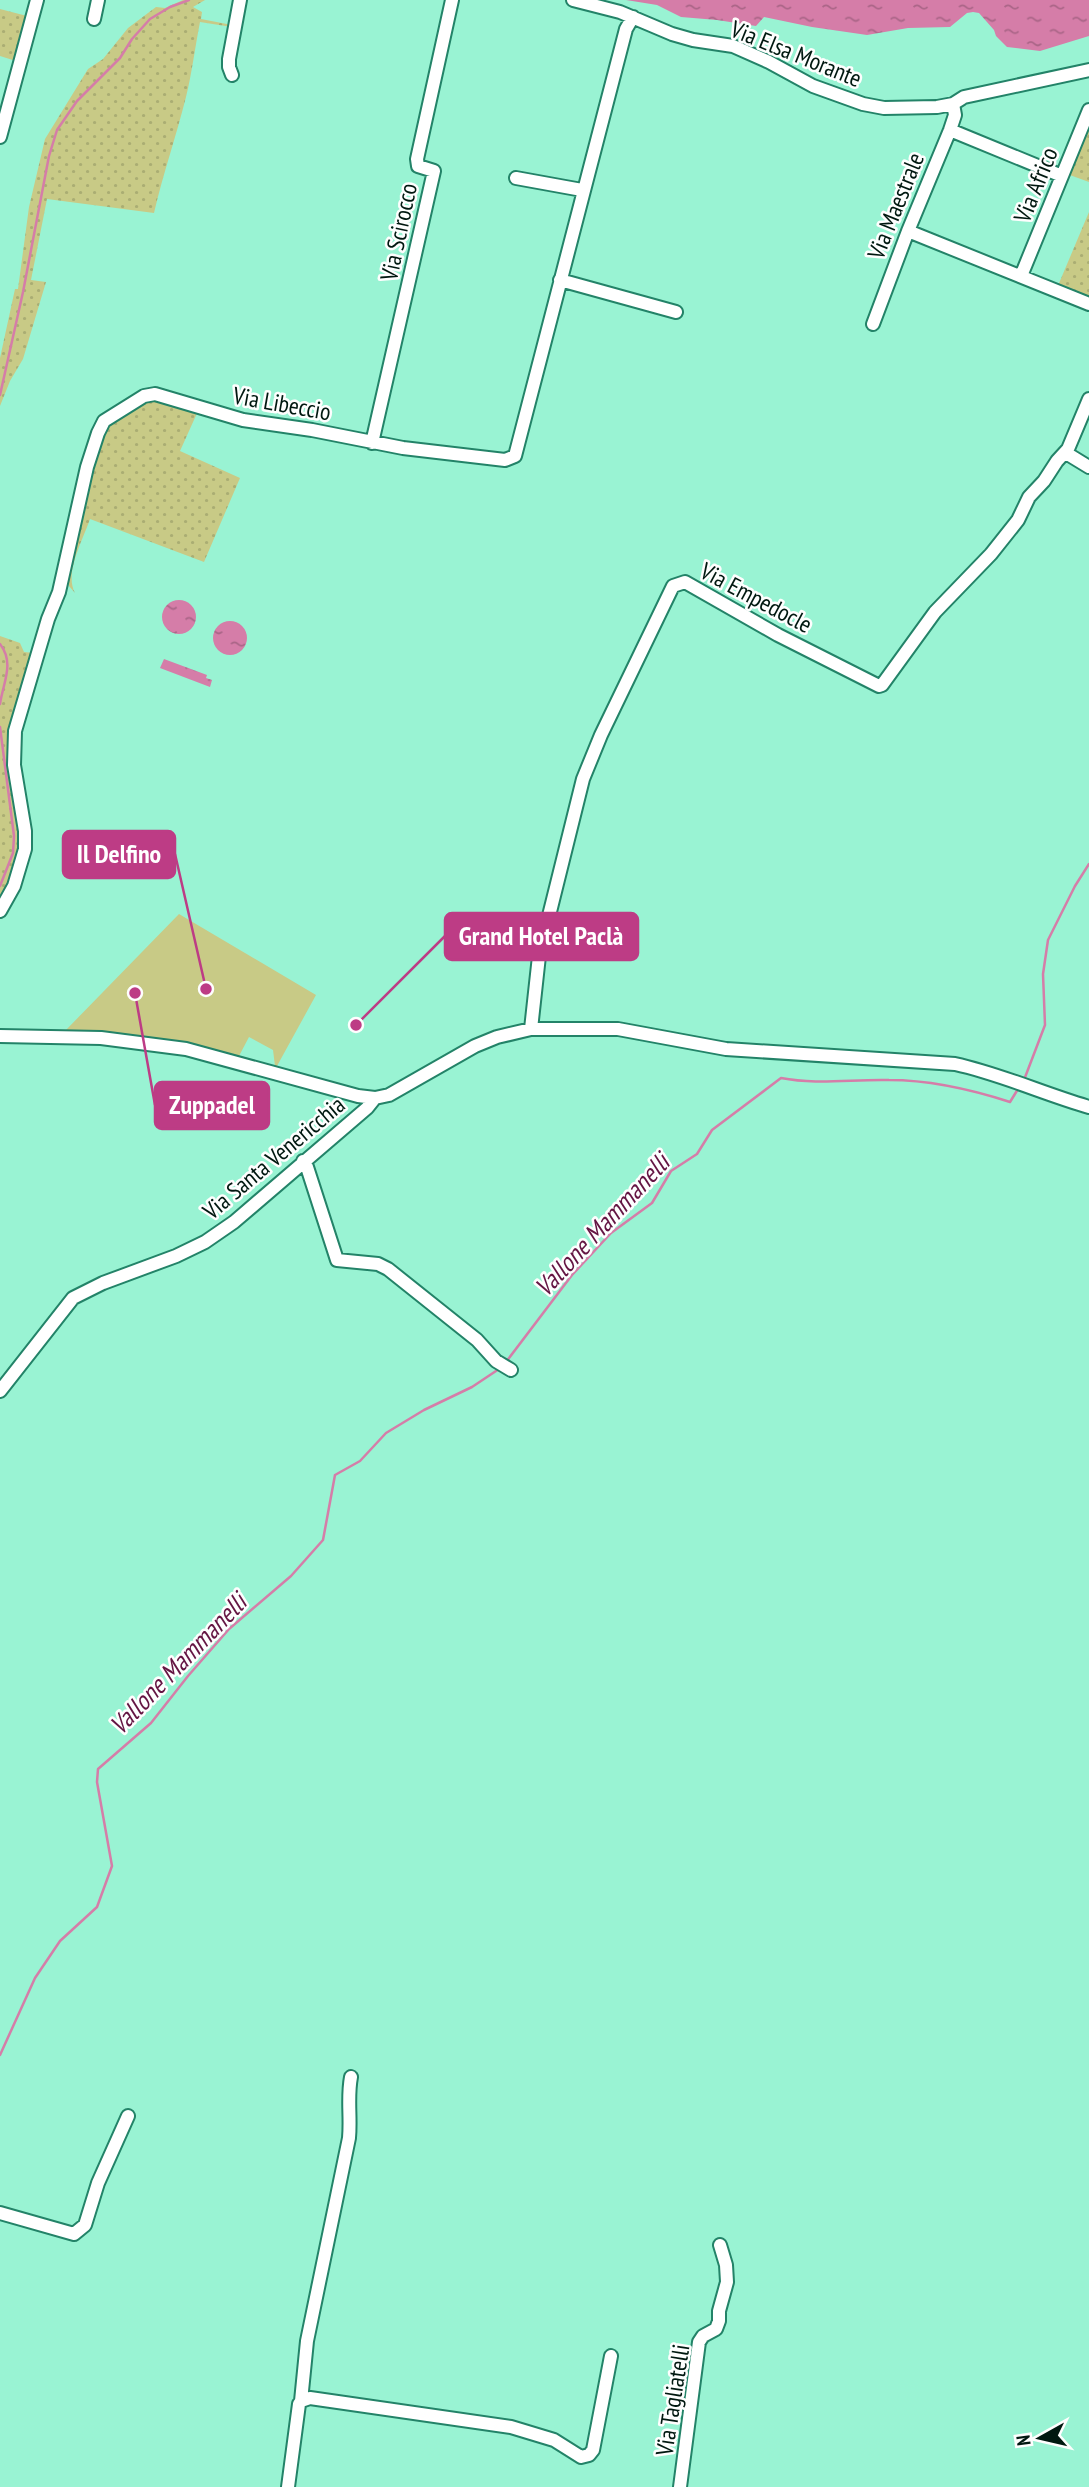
<svg xmlns="http://www.w3.org/2000/svg" width="1089" height="2487" font-family="'PT Sans Narrow',sans-serif">
  <style>
    .grass { fill: url(#grass-dots) }
    .pitch { fill: #c8ca86 }
    .water { fill: url(#water-ripples) }
    .lines { fill: none; stroke-linecap: round; stroke-linejoin: round }
    .stream { stroke: #d57da8; stroke-width: 2.5 }
    .minor-casing { stroke: #238368; stroke-width: 16 }
    .minor { stroke: #fff; stroke-width: 12 }
    .labels { text-anchor: middle; stroke-width: 5; stroke-linejoin: round; paint-order: stroke }
    .street-label { font-size: 24px; fill: #001810; stroke: #fefefe }
    .water-label { font-size: 26px; font-style: italic; fill: #641543; stroke: #fefefe }
    .leader { fill: none; stroke: #bd3c85; stroke-width: 2.5 }
    .callout-dot { fill: #bd3c85; stroke: #fefefe; stroke-width: 2.5 }
    .callout { fill: #bd3c85; stroke: #bd3c85; stroke-width: 2.5 }
    .callout-label { font-size: 26px; text-anchor: middle; font-weight: bold; fill: #fff }
  </style>
  <defs>
    <pattern id="grass-dots" width="8" height="8" patternUnits="userSpaceOnUse" patternTransform="scale(1.75)"><rect width="8" height="8" fill="#c8ca86"/><path d="M2 2h.1M6 6h.1" fill="none" stroke="#aaad73" stroke-width="1.8" stroke-linecap="round"/></pattern>
    <pattern id="water-ripples" width="26" height="14" patternUnits="userSpaceOnUse" patternTransform="scale(1.75)"><rect width="26" height="14" fill="#d57da8"/><path d="M2 4q2-2 4 0t4 0M15 11q2-2 4 0t4 0" fill="none" stroke="#aa6587"/></pattern>
  </defs>
  <rect width="100%" height="100%" fill="#99f3d3"/>
  <!-- grass -->
  <path class="grass" d="M183,0H205L193,7L202,12L201,19L232,25V27L200,22C195,47 192,73 186,97C176,137 163,174 154,213L47,199L31,280L46,282L23,359L10,381L0,406V358L15,289H18L29,207L45,139L88,69L103,59L128,28L156,7L165,8Z
    M0,9L27,16L16,61L0,56Z
    M1089,120V182L1067,174Z
    M1089,212V303L1057,288Z
    M149,398L198,411L180,451L240,478L204,562L90,519C83,540 64,573 75,593L69,586L68,580L84,492L103,429Z
    M0,636L20,643L24,652L34,653L15,716L21,823L20,860L0,905Z"/>
  <!-- pitch -->
  <path class="pitch" d="M179,914L316,995L277,1066H275L273,1050L249,1037L239,1056C181,1041 126,1034 65,1031Z"/>
  <!-- water -->
  <path class="water" d="M626,0H1089V36L1040,51L1007,47L996,36L994,30L979,13L973,12L967,13L950,27L908,28L867,35L812,27L764,17L756,26L717,20L681,17L657,5Z
    M162 617a17 17 0 1 1 34 0a17 17 0 1 1-34 0Z
    M213 638a17 17 0 1 1 34 0a17 17 0 1 1-34 0Z
    M164,659L207,675L206,678L212,680L210,687L160,668Z"/>
  <g class="lines">
    <!-- stream -->
    <path class="stream" d="M0,395L23,292L49,156L57,130L77,101L120,58L132,39L150,19L170,7L189,0
      M0,644C15,663 3,683 0,704
      M0,727L14,836L13,853L0,886
      M1024,1080L1045,1025L1043,974L1048,940L1075,886L1089,864
      M506,1362L572,1275L611,1233L652,1203L671,1171L697,1154L712,1130L781,1078C817,1085 852,1079 889,1080C931,1080 970,1089 1010,1102L1018,1089
      M0,2055L35,1978L60,1941L97,1907L112,1866L97,1782L98,1769L151,1723L188,1676L229,1629L291,1576L323,1540L335,1475L360,1461L386,1433L424,1410L472,1387L499,1369"/>
    <defs>
      <path id="minor" d="M573,0L620,12L672,34L693,40L733,46L769,62L813,86L863,104L884,108L937,107L953,104L964,97L1089,70
        M94,19L98,0
        M232,75L229,67V59L240,0
        M950,130L1062,176
        M0,137L37,0
        M516,178L582,190
        M908,231L1089,304
        M1021,276L1089,110
        M560,280L676,312
        M873,324L908,231L950,130L955,115L953,104
        M372,443L434,171L418,166L417,159L452,0
        M1066,453L1089,467
        M0,911L14,886L25,849V831L14,765L15,731L48,619L59,592L87,467L98,433L104,421L144,396L155,394L243,420L312,430L403,448L505,460L515,456L626,29L633,17
        M531,1029L539,956L583,779L601,735L673,586L685,582L778,635L879,686L882,685L935,612L991,554L1018,520L1029,497L1044,481L1057,461L1068,449L1089,399
        M0,1036L101,1038L186,1049L358,1096L375,1098L389,1095L475,1046L497,1037L531,1029H618L726,1049L955,1064C1001,1074 1044,1094 1089,1107
        M303,1161L307,1167L337,1260L378,1264L388,1269L477,1340L496,1361L511,1370
        M0,1391L73,1298L103,1283L176,1256L205,1242L234,1222L367,1108L375,1098
        M0,2213L74,2234L85,2225L98,2183L128,2116
        M301,2401L307,2341L349,2138C351,2117 347,2098 351,2077
        M288,2487L299,2404L301,2401L310,2398L511,2427L554,2440L581,2457L589,2455L593,2450L611,2356
        M680,2487L699,2342L703,2336L716,2329L719,2321V2311L727,2282L726,2265L720,2245"/>
    </defs>
    <!-- minor casing -->
    <use href="#minor" class="minor-casing"/>
    <!-- minor -->
    <use href="#minor" class="minor"/>
  </g>
  <g class="labels">
    <!-- street labels -->
    <g class="street-label">
      <text transform="translate(796 54) rotate(22)" y="8">Via Elsa Morante</text>
      <text transform="translate(1036 185) rotate(-68)" y="8">Via Africo</text>
      <text transform="translate(896 206) rotate(-68)" y="8">Via Maestrale</text>
      <text transform="translate(399 232) rotate(-78)" y="8">Via Scirocco</text>
      <text transform="translate(282 404) rotate(10)" y="8">Via Libeccio</text>
      <text transform="translate(756 598) rotate(28)" y="8">Via Empedocle</text>
      <text transform="translate(274 1158) rotate(-40)" y="8">Via Santa Venericchia</text>
      <text transform="translate(673 2400) rotate(-81)" y="8">Via Tagliatelli</text>
    </g>
    <!-- water labels -->
    <g class="water-label">
      <text transform="translate(602 1225) rotate(-47)" y="9">Vallone Mammanelli</text>
      <text transform="translate(178 1664) rotate(-46)" y="9">Vallone Mammanelli</text>
    </g>
  </g>
  <!-- callouts -->
  <path class="leader" d="M206 989L175 854M356 1025L445 936M135 993L155 1105"/>
  <g class="callout-dot">
    <circle cx="206" cy="989" r="7"/>
    <circle cx="356" cy="1025" r="7"/>
    <circle cx="135" cy="993" r="7"/>
  </g>
  <g class="callout">
    <rect x="63" y="831" width="112" height="47" rx="7"/>
    <rect x="445" y="913" width="193" height="47" rx="7"/>
    <rect x="155" y="1082" width="114" height="47" rx="7"/>
  </g>
  <g class="callout-label">
    <text x="119" y="863">Il Delfino</text>
    <text x="541" y="945">Grand Hotel Paclà</text>
    <text x="212" y="1114">Zuppadel</text>
  </g>
  <!-- north arrow -->
  <g transform="translate(1040 2438) rotate(262)" stroke="#fefefe" stroke-width="5" paint-order="stroke">
  <path d="M0-5L12 26L0 18L-12 26Z" fill="#001810"/>
  <text y="-10" font-size="19" font-weight="bold" text-anchor="middle" fill="#001810">N</text>
  </g>
</svg>
